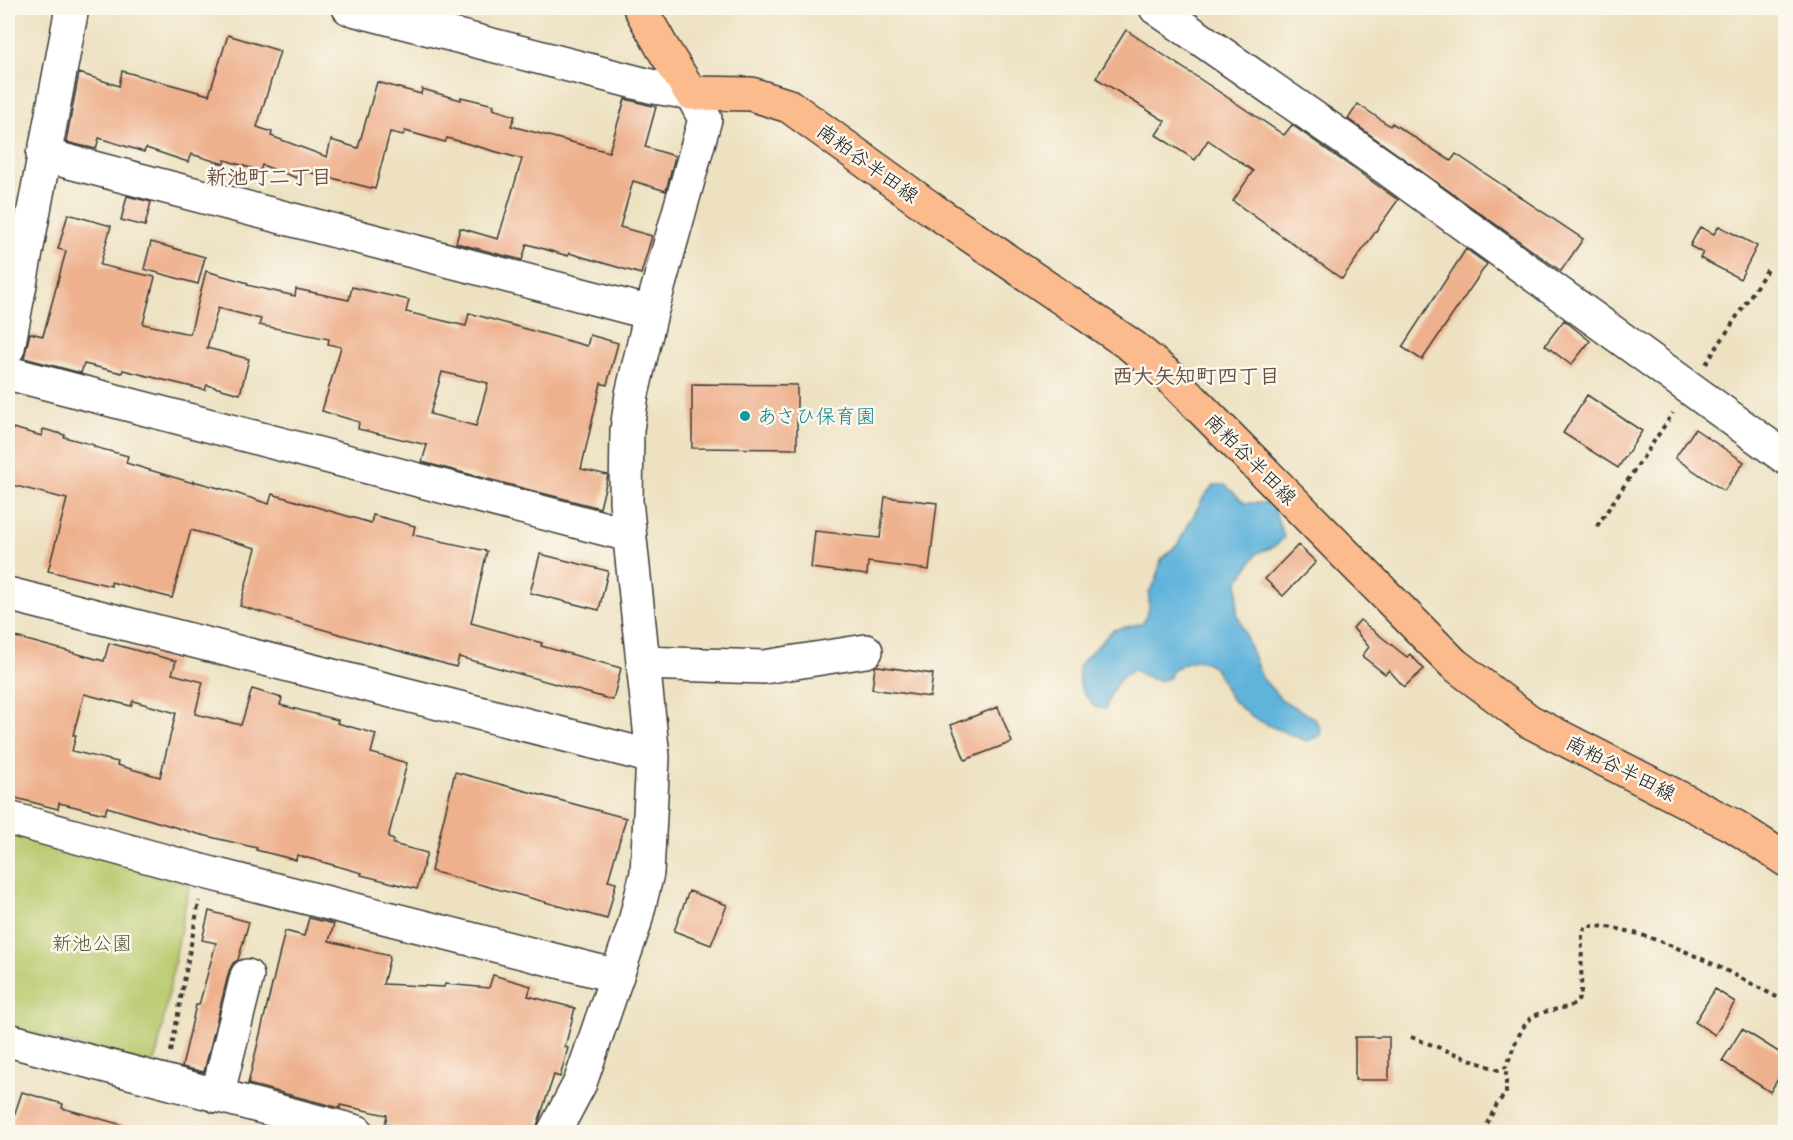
<svg xmlns="http://www.w3.org/2000/svg" width="1793" height="1140" font-family="'Indie Flower','Klee One',sans-serif">
  <style>
    .green { fill: #b8c86b; stroke: #6a7244; stroke-width: 1.5 }
    .water { fill: #60b4dc; stroke: #3e687c; stroke-width: 1.5 }
    .building { fill: #eeb08d; fill-rule: evenodd }
    .lines { fill: none; stroke-linecap: round; stroke-linejoin: round }
    .minor-casing { stroke: #3b3a35; stroke-width: 36 }
    .major-casing { stroke: #3b3a35; stroke-width: 36 }
    .path { stroke: #3b3a35; stroke-width: 4; stroke-dasharray: 4.5 4.5; stroke-linecap: butt }
    .minor { stroke: #fff; stroke-width: 33 }
    .major { stroke: #fbbb8c; stroke-width: 33 }
    .culture-dot { fill: #0f9aa8; stroke: #fbf7ec; stroke-width: 2 }
    .labels { text-anchor: middle; stroke-width: 5; stroke-linejoin: round; paint-order: stroke }
    .street-label { font-size: 20px; fill: #1c1c1c; stroke: #fbf7ec }
    .culture-label { font-size: 20px; fill: #0d838f; stroke: #fbf7ec; text-anchor: start }
    .park-label { font-size: 20px; fill: #535838; stroke: #fbf7ec }
    .neighbourhood-label { font-size: 21px; font-weight: bold; fill: #665044; stroke: #fbf7ec }
  </style>
  <rect width="100%" height="100%" fill="#fbf7ec"/>
  <filter id="ink" filterUnits="userSpaceOnUse"><feTurbulence type="fractalNoise" baseFrequency=".0167" numOctaves="2"/><feDisplacementMap in="SourceGraphic" scale="12" xChannelSelector="R" yChannelSelector="G"/><feConvolveMatrix kernelMatrix="1 2 1 2 8 2 1 2 1" color-interpolation-filters="sRGB"/></filter>
  <filter id="wash" filterUnits="userSpaceOnUse"><feTurbulence type="fractalNoise" baseFrequency=".008" numOctaves="4" result="noise"/><feDisplacementMap in="SourceGraphic" scale="24" xChannelSelector="R" yChannelSelector="G"/><feGaussianBlur stdDeviation="1.35" result="paint"/><feColorMatrix in="noise" values="0 0 0 0 0 0 0 0 0 0 0 0 0 0 0 0 0 1.4 0 .05"/><feComposite in="paint" operator="in"/></filter>
  <g filter="url(#wash)">
    <rect width="100%" height="100%" fill="#ede1c1"/>
    <!-- green -->
    <path class="green" d="M8,832L182,877L189,886L156,1059L146,1064L8,1027Z"/>
    <!-- water -->
    <path class="water" d="M1214,485H1225L1245,503H1272L1284,538L1273,547L1257,553L1238,582L1237,613L1262,678L1282,700L1314,718L1320,727L1321,735L1307,741C1279,730 1249,720 1230,697C1221,685 1221,666 1202,661C1191,658 1182,665 1172,670L1170,677C1156,685 1147,676 1134,670C1116,677 1112,692 1105,709L1095,707C1080,690 1078,688 1079,665L1113,630L1143,623L1149,608V592L1156,581L1161,560L1177,545L1205,495Z"/>
    <g id="blocks">
      <!-- building -->
      <path class="building" d="M1126,30L1284,135L1292,125L1398,200L1342,279L1233,201L1253,171L1208,140L1195,160L1156,135L1165,121L1096,78Z
        M228,35L280,51L257,127L272,132L271,136L327,157L331,140L358,148L377,82L421,94L422,89L461,100V97L494,105L493,109L515,116L511,126L609,152L625,99L656,107L645,147L675,156L666,191L633,181L620,227L652,236L641,274L569,253L568,256L527,244L522,260L456,243L460,228L498,239L522,159L447,138L445,142L405,131L403,135L390,132L375,189L300,170L297,178L262,165L260,171L225,160L224,164L191,154L188,162L146,148L144,152L99,138L96,149L66,142L79,73L119,86L122,71L209,95Z
        M1358,104L1390,126L1392,123L1451,161L1456,154L1583,239L1561,271L1348,119Z
        M127,196L151,202L145,226L121,220Z
        M68,214L111,226L100,265L155,277L143,324L190,334L206,271L248,283L247,285L295,296L296,289L349,300L352,287L409,300L406,312L466,326L469,313L587,346L590,335L618,343L607,385L601,383L581,469L608,475L600,508L422,462L427,445L358,429L359,422L322,411L341,347L328,344L329,339L259,325L261,319L218,308L207,348L249,359L240,394L207,385L205,390L123,370L122,373L84,364L81,373L24,358L30,333L43,336L66,251L58,249ZM442,372L488,383L476,426L430,414Z
        M1719,226L1757,246L1740,279L1700,258L1703,253L1690,246L1700,227L1714,234Z
        M151,242L205,257L198,284L144,269Z
        M1466,249L1487,264L1422,360L1402,347Z
        M1564,320L1590,341L1571,365L1545,345Z
        M692,384L797,385V449L692,448Z
        M1587,395L1642,431L1618,468L1563,433Z
        M13,428L42,436L43,429L65,435L64,437L94,445V447L128,456L126,463L193,483V481L226,490L269,504L272,494L371,523L373,515L415,526L413,535L487,551L471,623L542,643L541,646L621,668L613,700L459,657L456,667L240,606L256,548L191,530L172,598L111,582V586L48,571L67,499L8,484V449Z
        M1695,429L1744,462L1724,491L1675,458Z
        M885,497L937,503L929,570L868,562L867,575L811,568L815,531L880,538Z
        M1298,545L1316,562L1283,596L1265,579Z
        M540,554L608,571L599,610L530,593Z
        M1360,620L1407,657L1410,654L1424,669L1404,687L1389,670L1385,674L1362,656L1369,647L1353,628Z
        M8,635L104,661L109,643L176,661L172,674L203,682L195,714L241,725L252,689L282,698L280,705L338,720L337,723L376,734L371,753L407,763L388,838L394,840L393,844L427,853L417,889L361,875L362,873L297,855L296,860L256,850L257,848L198,834L107,807L105,814L59,803L58,809L8,796ZM84,694L131,706L133,701L176,713L160,777L117,765L118,762L72,751L76,735H73Z
        M878,666L933,674L930,697L872,689L875,667Z
        M998,707L1012,742L965,760L951,725Z
        M455,772L626,818L608,881L616,883L607,919L431,871Z
        M689,891L727,905L711,945L674,931Z
        M209,911L249,922L238,960L233,963L229,971L204,1072L182,1067L196,1005H199L216,943L202,940Z
        M309,918L334,924L329,941L390,956L383,984L444,987L445,984L489,988L493,975L531,986L528,996L575,1008L565,1047L568,1048L560,1077L554,1075L535,1132H420L385,1124L387,1115L340,1105V1108L248,1084L285,931L304,936Z
        M1715,989L1735,1002L1715,1035L1695,1022Z
        M1742,1029L1785,1056V1068L1770,1092L1722,1061Z
        M1355,1037H1389V1080H1355Z
        M22,1092L63,1104L62,1108L126,1126L125,1132H12L14,1126L11,1125Z"/>
    </g>
  </g>
  <g filter="url(#ink)">
    <use href="#blocks" fill-opacity="0" stroke="#3b3a35" stroke-width="1.5"/>
    <g class="lines">
      <defs>
        <path id="minor" d="M349,8L654,87L691,93L705,119L651,313L632,394L627,430L626,501L653,757L647,873L634,926L580,1083L554,1132
          M1156,8L1389,170L1786,458
          M43,155L651,313
          M8,348L72,8
          M8,373L629,535
          M8,594L653,757
          M643,663L764,667L866,651
          M8,818L205,872L617,976
          M8,1040L357,1132
          M217,1096L247,976"/>
        <path id="major" d="M640,8L662,47L691,93L751,94L789,106L933,210L1132,346L1171,378L1454,664L1529,721L1736,827L1786,860"/>
      </defs>
      <!-- minor casing -->
      <use href="#minor" class="minor-casing"/>
      <!-- major casing -->
      <use href="#major" class="major-casing"/>
      <!-- path -->
      <path class="path" d="M1706,364L1769,267
        M1597,526L1673,413
        M1411,1037L1498,1070L1506,1067C1512,1053 1521,1021 1536,1015C1549,1009 1564,1010 1577,1003L1581,994L1582,934L1586,926C1643,923 1735,975 1786,1002
        M171,1052L199,901
        M1483,1132L1498,1102L1506,1094V1067"/>
      <!-- minor -->
      <use href="#minor" class="minor"/>
      <!-- major -->
      <use href="#major" class="major"/>
    </g>
  </g>
  <!-- markers -->
  <circle class="culture-dot" cx="745" cy="416" r="6"/>
  <g class="labels">
    <!-- street labels -->
    <g class="street-label">
      <text transform="translate(868 163) rotate(36)" y="7">南粕谷半田線</text>
      <text transform="translate(1251 459) rotate(45)" y="7">南粕谷半田線</text>
      <text transform="translate(1621 768) rotate(27)" y="7">南粕谷半田線</text>
    </g>
    <!-- culture labels -->
    <g class="culture-label">
      <text x="757" y="423">あさひ保育園</text>
    </g>
    <!-- park labels -->
    <g class="park-label">
      <text x="92" y="950">新池公園</text>
    </g>
    <!-- neighbourhood labels -->
    <g class="neighbourhood-label">
      <text x="269" y="184">新池町二丁目</text>
      <text x="1196" y="383">西大矢知町四丁目</text>
    </g>
  </g>
  <!-- margin -->
  <rect width="1793" height="1140" fill="none" stroke="#fbf7ec" stroke-width="30"/>
</svg>
